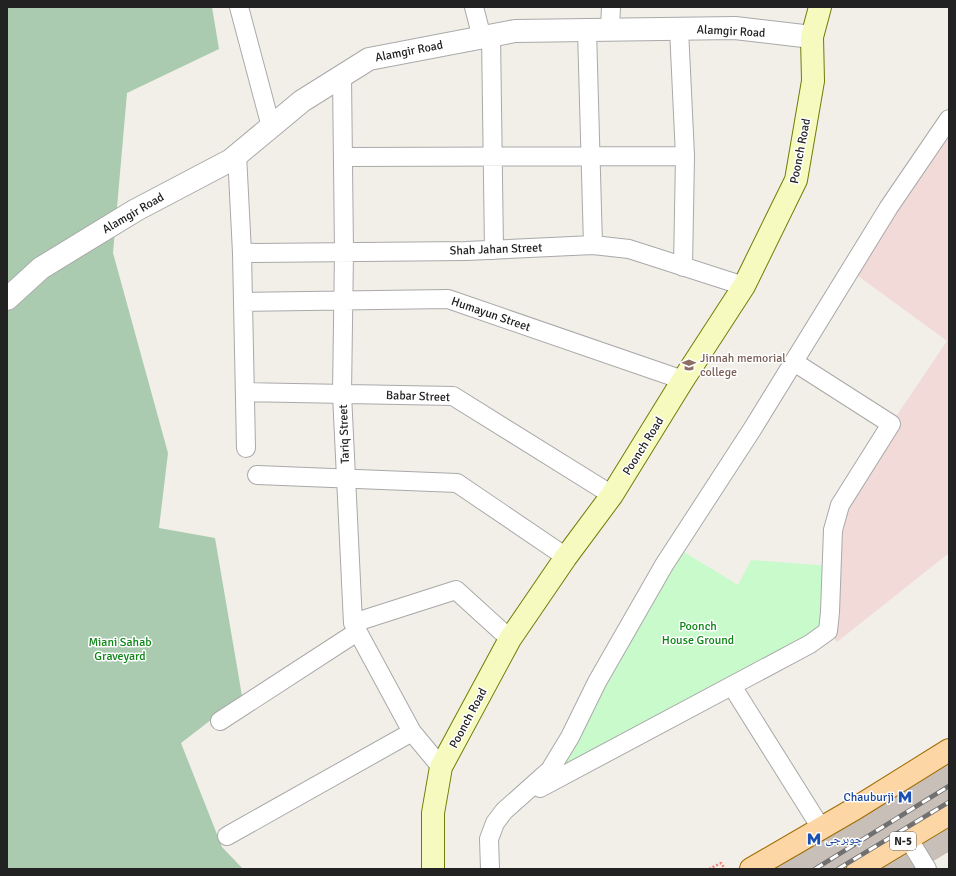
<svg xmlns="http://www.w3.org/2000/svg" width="956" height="876" font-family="Signika,'Noto Naskh Arabic',sans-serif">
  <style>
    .commercial { fill: #f2dad9 }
    .cemetery { fill: #aacbaf }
    .park { fill: #c8facc }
    .building { fill: #c7bfb8; stroke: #c4b6ab }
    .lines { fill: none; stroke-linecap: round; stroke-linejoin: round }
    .minor-casing { stroke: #a9a9a9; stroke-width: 20 }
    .tertiary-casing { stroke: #a9a9a9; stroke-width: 24 }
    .secondary-casing { stroke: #707d05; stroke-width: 24 }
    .primary-casing { stroke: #a06b00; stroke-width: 24 }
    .path { stroke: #fa8072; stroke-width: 2.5; stroke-dasharray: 2 2; stroke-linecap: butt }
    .minor { stroke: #fff; stroke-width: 18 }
    .tertiary { stroke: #fff; stroke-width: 22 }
    .secondary { stroke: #f7fabf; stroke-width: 22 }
    .primary { stroke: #fcd6a4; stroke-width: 22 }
    .rail-casing { stroke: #707070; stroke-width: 4.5 }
    .rail { stroke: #fff; stroke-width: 3; stroke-dasharray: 9; stroke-linecap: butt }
    .labels { text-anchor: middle; stroke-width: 3; stroke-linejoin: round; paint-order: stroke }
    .shield { fill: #fff; stroke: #646464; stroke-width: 1 }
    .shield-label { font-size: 11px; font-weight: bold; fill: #222 }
    .street-label { font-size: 12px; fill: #222; stroke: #fff }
    .education-label { font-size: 12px; fill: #785e54; stroke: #fff; text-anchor: start }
    .park-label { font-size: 12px; fill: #0c8416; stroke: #fff }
    .transit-label { font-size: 12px; fill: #164399; stroke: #fff; text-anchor: end }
  </style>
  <rect width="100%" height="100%" fill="#f2efe9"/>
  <!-- commercial -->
  <path class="commercial" d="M949,121V553L837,642L828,631L833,537L891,424L947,341L850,270Z"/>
  <!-- cemetery -->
  <path class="cemetery" d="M7,7H212L219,49L127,93L113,253L168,453L159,528L215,538L242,696L181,743L222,847L243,869H7Z"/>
  <!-- park -->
  <path class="park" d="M676,547L738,585L751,560L831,566L828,631L518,800L551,770Z"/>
  <!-- building -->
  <path class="building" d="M949,744V851L919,869H742Z"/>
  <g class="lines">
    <defs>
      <path id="minor" d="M239,7L271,127
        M474,7L482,38
        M679,29L685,156L683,267
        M587,30L593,245
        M610,30L611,7
        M491,35L494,250
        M342,76L344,252L342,394L353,623L412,732L441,767
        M237,154L242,253L246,448
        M343,157L685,156
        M242,253L466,251L593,245L629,249L744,286
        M243,302L448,299L683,380
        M245,392L453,396L612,495
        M257,475L457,483L566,557
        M353,623L456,590L510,639
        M732,686L821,828
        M220,721L357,632
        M540,788L810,644L828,631L830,612L833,530L840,505L891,424L794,362
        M227,836L412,732
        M908,838L927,869
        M490,869L489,839L495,823L504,811L550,770L570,737L597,682L664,565L753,428L889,207L949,119"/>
      <path id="tertiary" d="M7,299L41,268L136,210L231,160L302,101L369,59L515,31L735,28L812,37"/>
      <path id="secondary" d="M433,869V813L441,767L510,639L566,557L612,495L683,380L744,286L796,180L813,81L812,37L820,7"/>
      <path id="primary" d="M751,869L856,808L949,750
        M858,869L949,814"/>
    </defs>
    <!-- minor casing -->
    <use href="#minor" class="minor-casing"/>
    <!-- tertiary casing -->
    <use href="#tertiary" class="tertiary-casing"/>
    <!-- secondary casing -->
    <use href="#secondary" class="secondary-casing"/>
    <!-- primary casing -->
    <use href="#primary" class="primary-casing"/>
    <!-- path -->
    <path class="path" d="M709,869L721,863L725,869"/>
    <!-- minor -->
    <use href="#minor" class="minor"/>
    <!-- tertiary -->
    <use href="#tertiary" class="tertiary"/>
    <!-- secondary -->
    <use href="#secondary" class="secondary"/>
    <!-- primary -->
    <use href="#primary" class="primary"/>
    <defs>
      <path id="rail" d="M815,869L949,786
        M838,869L949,802"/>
    </defs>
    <!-- rail casing -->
    <use href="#rail" class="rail-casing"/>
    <!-- rail -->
    <use href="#rail" class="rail"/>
  </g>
  <!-- icons -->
  <defs>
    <symbol id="university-bare" viewBox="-9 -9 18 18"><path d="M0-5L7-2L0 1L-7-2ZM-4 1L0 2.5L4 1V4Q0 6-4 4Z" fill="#8d6e63" stroke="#fff" stroke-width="2.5" paint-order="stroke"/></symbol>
    <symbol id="metro-bare" viewBox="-9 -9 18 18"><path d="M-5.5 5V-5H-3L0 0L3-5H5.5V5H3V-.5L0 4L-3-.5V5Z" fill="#1a4fb4" stroke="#fff" stroke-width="2.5" paint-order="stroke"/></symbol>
  </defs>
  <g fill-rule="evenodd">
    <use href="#university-bare" x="679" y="355" width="20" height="20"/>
    <use href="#metro-bare" x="895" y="787" width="20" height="20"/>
    <use href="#metro-bare" x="804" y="829" width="20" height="20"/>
  </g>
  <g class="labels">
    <!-- shield labels -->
    <rect class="shield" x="890" y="832" width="26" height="18" rx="3"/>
    <g class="shield-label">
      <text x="903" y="845">N-5</text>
    </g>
    <!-- street labels -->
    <g class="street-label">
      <text transform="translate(731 31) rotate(3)" y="4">Alamgir Road</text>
      <text transform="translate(409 51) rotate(-11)" y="4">Alamgir Road</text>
      <text transform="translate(800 151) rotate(-79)" y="4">Poonch Road</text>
      <text transform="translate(133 213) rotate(-30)" y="4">Alamgir Road</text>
      <text transform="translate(496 249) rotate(-2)" y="4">Shah Jahan Street</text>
      <text transform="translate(491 314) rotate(19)" y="4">Humayun Street</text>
      <text transform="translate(418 396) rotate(2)" y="4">Babar Street</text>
      <text transform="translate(344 434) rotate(-92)" y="4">Tariq Street</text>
      <text transform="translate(643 446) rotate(-58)" y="4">Poonch Road</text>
      <text transform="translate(468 718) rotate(-62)" y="4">Poonch Road</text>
    </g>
    <!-- education labels -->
    <g class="education-label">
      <text x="700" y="362">Jinnah memorial<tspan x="700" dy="14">college</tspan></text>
    </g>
    <!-- park labels -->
    <g class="park-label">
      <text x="698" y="630">Poonch<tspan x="698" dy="14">House Ground</tspan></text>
      <text x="120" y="646">Miani Sahab<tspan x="120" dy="14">Graveyard</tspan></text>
    </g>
    <!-- transit labels -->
    <g class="transit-label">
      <text x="894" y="801">Chauburji</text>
      <text x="825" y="843" text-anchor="start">چوبرجی</text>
    </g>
  </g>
  <!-- border -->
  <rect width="956" height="876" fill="none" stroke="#222222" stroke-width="16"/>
</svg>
